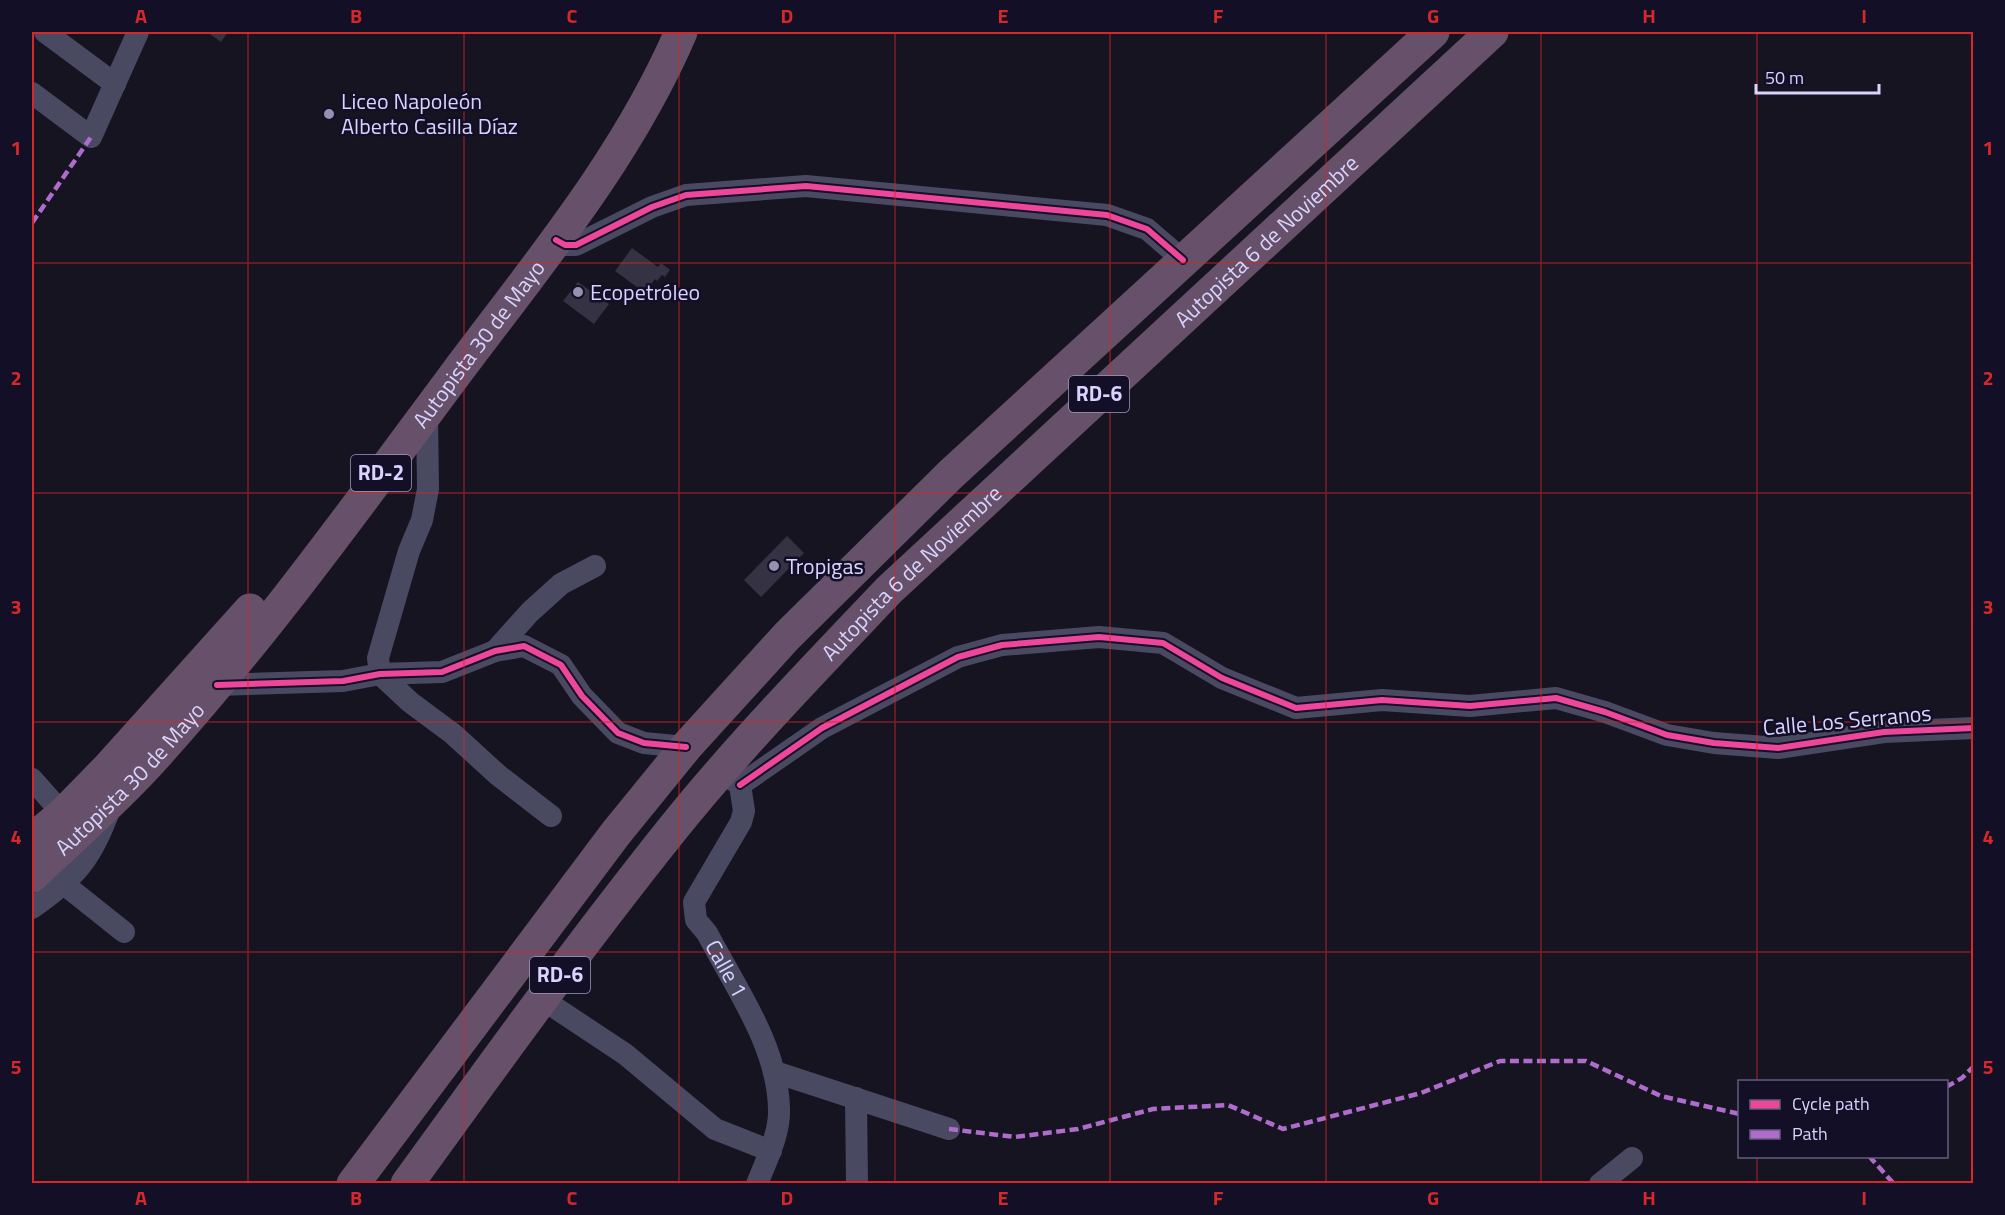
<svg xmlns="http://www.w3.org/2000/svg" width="2005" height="1215" font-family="'Titillium Web',sans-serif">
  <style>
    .building { fill: #343243 }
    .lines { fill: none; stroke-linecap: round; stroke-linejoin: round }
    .minor { stroke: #4a4962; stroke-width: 22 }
    .highway { stroke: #67516a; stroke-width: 33 }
    .quiet { stroke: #b06ccc; stroke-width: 4.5; stroke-dasharray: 9 4.5; stroke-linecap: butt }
    .cycleway-casing { stroke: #130f26; stroke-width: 10 }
    .cycleway { stroke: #ed469a; stroke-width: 6 }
    .grid { fill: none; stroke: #d62828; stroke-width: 1.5; stroke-opacity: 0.55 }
    .poi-dot { fill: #9591b1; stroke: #130f26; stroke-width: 2 }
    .labels { text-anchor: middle; stroke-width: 5; stroke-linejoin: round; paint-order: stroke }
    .shield { fill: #130f26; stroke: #9e99be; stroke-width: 1.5 }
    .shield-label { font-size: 21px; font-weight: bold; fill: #d9d4ff }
    .poi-label { font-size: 22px; fill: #d9d4ff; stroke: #130f26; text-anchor: start }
    .street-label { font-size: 22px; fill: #d9d4ff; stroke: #130f26 }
    .neatline { fill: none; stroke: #d62828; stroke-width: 2 }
    .grid-label { font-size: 20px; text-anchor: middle; font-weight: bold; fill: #d62828 }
  </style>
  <rect width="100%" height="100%" fill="#161421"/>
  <!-- building -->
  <path class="building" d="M207,32H228L221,42Z
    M632,248L658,267L661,263L670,270L665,277L662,275L657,281L655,279L645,293L615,271Z
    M578,282L609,304L594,324L563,301Z
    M787,536L804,553L761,597L744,580Z"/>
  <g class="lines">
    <!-- minor -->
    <g class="minor">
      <path d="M45,32L115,84"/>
      <path d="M32,93L91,137L138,32"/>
      <path d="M556,240L565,245H576L652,207L686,195L806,186L1107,215L1147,229L1183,260"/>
      <path d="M427,413L428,489L422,520L409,551L378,658L380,674L410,702L453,734L498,775L551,816"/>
      <path d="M495,651L530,612L561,584L595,566"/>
      <path d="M217,685L343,681L380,674L442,672L495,651L524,646L561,665L582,696L618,733L644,743L686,747"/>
      <path id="s1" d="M727,776L740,785L744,811L741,822L694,902L696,920L707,933C735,987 778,1046 779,1109C780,1134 766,1161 757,1184"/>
      <path d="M32,779L63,814"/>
      <path d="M740,785L822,728L958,657L1002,645L1099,637L1163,643L1222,678L1296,708L1382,700L1470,706L1556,698L1605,712L1667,735L1714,743L1778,748L1884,732L1974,728"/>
      <path d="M65,885L124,932"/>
      <path d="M32,908C75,878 92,859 110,808"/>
      <path d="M542,999L625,1054L715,1129L771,1151"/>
      <path d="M775,1072L949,1129"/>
      <path d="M856,1098L857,1184"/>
      <path d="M1600,1184L1632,1158"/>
    </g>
    <!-- highway -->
    <g class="highway">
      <path d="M32,840L63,814L108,768L250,610"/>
      <path id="s2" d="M32,876C75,835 120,796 159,752C266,633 361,501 457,372C538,264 628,156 681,32"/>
      <path d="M353,1184L616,833L686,747L787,636L951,474L1433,32"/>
      <path id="s3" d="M407,1184C493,1065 579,946 670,832C738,747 814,669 889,590L1492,32"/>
    </g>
    <!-- quiet -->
    <path class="quiet" d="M32,223L91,137
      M1946,1087L1962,1078L1974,1066
      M949,1129L1015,1137L1078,1129L1153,1109L1228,1105L1283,1129L1421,1093L1500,1061H1586L1661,1096L1740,1114
      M1869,1156L1894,1184"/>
    <defs>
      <path id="cycleway" d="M556,240L565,245H576L652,207L686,195L806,186L1107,215L1147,229L1183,260
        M217,685L343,681L380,674L442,672L495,651L524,646L561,665L582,696L618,733L644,743L686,747
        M740,785L822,728L958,657L1002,645L1099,637L1163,643L1222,678L1296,708L1382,700L1470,706L1556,698L1605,712L1667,735L1714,743L1778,748L1884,732L1974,728"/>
    </defs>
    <!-- cycleway casing -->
    <use href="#cycleway" class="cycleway-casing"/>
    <!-- cycleway -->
    <use href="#cycleway" class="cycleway"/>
  </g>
  <!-- grid -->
  <path class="grid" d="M248,32V1184M464,32V1184M679,32V1184M895,32V1184M1110,32V1184M1326,32V1184M1541,32V1184M1757,32V1082M32,263H1974M32,493H1974M32,722H1974M32,952H1974M1757,1156V1184"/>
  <!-- markers -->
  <g class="poi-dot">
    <circle cx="329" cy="114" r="6"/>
    <circle cx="578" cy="292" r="6"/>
    <circle cx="774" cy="566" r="6"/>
  </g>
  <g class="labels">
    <!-- shield labels -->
    <g class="shield">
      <rect x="1069" y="376" width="60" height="36" rx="4.5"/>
      <rect x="351" y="455" width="60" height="36" rx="4.5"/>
      <rect x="530" y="957" width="60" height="36" rx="4.5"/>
    </g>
    <g class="shield-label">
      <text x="1099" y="401">RD-6</text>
      <text x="381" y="480">RD-2</text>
      <text x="560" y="982">RD-6</text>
    </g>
    <!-- poi labels -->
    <g class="poi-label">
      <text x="341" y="109">Liceo Napoleón<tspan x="341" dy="25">Alberto Casilla Díaz</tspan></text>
      <text x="590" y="300">Ecopetróleo</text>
      <text x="786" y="574">Tropigas</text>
    </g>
    <!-- street labels -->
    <g class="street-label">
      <text dy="8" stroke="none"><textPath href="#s3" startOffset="1280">Autopista 6 de Noviembre</textPath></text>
      <text dy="8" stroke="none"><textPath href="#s2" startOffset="696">Autopista 30 de Mayo</textPath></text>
      <text dy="8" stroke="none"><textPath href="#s3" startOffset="794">Autopista 6 de Noviembre</textPath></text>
      <text transform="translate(1847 720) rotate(-5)" y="8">Calle Los Serranos</text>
      <text dy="8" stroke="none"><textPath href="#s2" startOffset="138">Autopista 30 de Mayo</textPath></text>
      <text dy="8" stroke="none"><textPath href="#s1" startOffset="222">Calle 1</textPath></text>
    </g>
  </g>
  <!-- border -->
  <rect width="2005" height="1215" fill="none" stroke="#130f26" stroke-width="66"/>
  <!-- legend -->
  <rect x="1738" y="1080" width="210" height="78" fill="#130f26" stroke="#625e7d" stroke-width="1.5"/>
  <rect x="1750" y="1100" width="30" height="9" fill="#ed469a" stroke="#625e7d" stroke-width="1.5"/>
  <text x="1792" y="1110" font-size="18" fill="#d9d4ff">Cycle path</text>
  <rect x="1750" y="1130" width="30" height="9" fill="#b06ccc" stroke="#625e7d" stroke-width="1.5"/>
  <text x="1792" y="1140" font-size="18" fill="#d9d4ff">Path</text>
  <!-- scale -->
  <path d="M1756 84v9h123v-9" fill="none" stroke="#d9d4ff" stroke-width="3"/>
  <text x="1765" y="84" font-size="18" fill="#d9d4ff" stroke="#130f26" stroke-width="4.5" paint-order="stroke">50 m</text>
  <rect x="33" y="33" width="1939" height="1149" class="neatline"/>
  <g class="grid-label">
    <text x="141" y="23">A</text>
    <text x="356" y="23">B</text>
    <text x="572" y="23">C</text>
    <text x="787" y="23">D</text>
    <text x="1003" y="23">E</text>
    <text x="1218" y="23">F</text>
    <text x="1433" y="23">G</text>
    <text x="1649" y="23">H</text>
    <text x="1864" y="23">I</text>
    <text x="16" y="155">1</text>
    <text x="1988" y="155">1</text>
    <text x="16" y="385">2</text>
    <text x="1988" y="385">2</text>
    <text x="16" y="614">3</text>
    <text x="1988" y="614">3</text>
    <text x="16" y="844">4</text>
    <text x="1988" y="844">4</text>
    <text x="16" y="1074">5</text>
    <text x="1988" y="1074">5</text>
    <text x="141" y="1205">A</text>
    <text x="356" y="1205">B</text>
    <text x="572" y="1205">C</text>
    <text x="787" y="1205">D</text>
    <text x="1003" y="1205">E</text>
    <text x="1218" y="1205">F</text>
    <text x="1433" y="1205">G</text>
    <text x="1649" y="1205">H</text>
    <text x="1864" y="1205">I</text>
  </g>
</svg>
